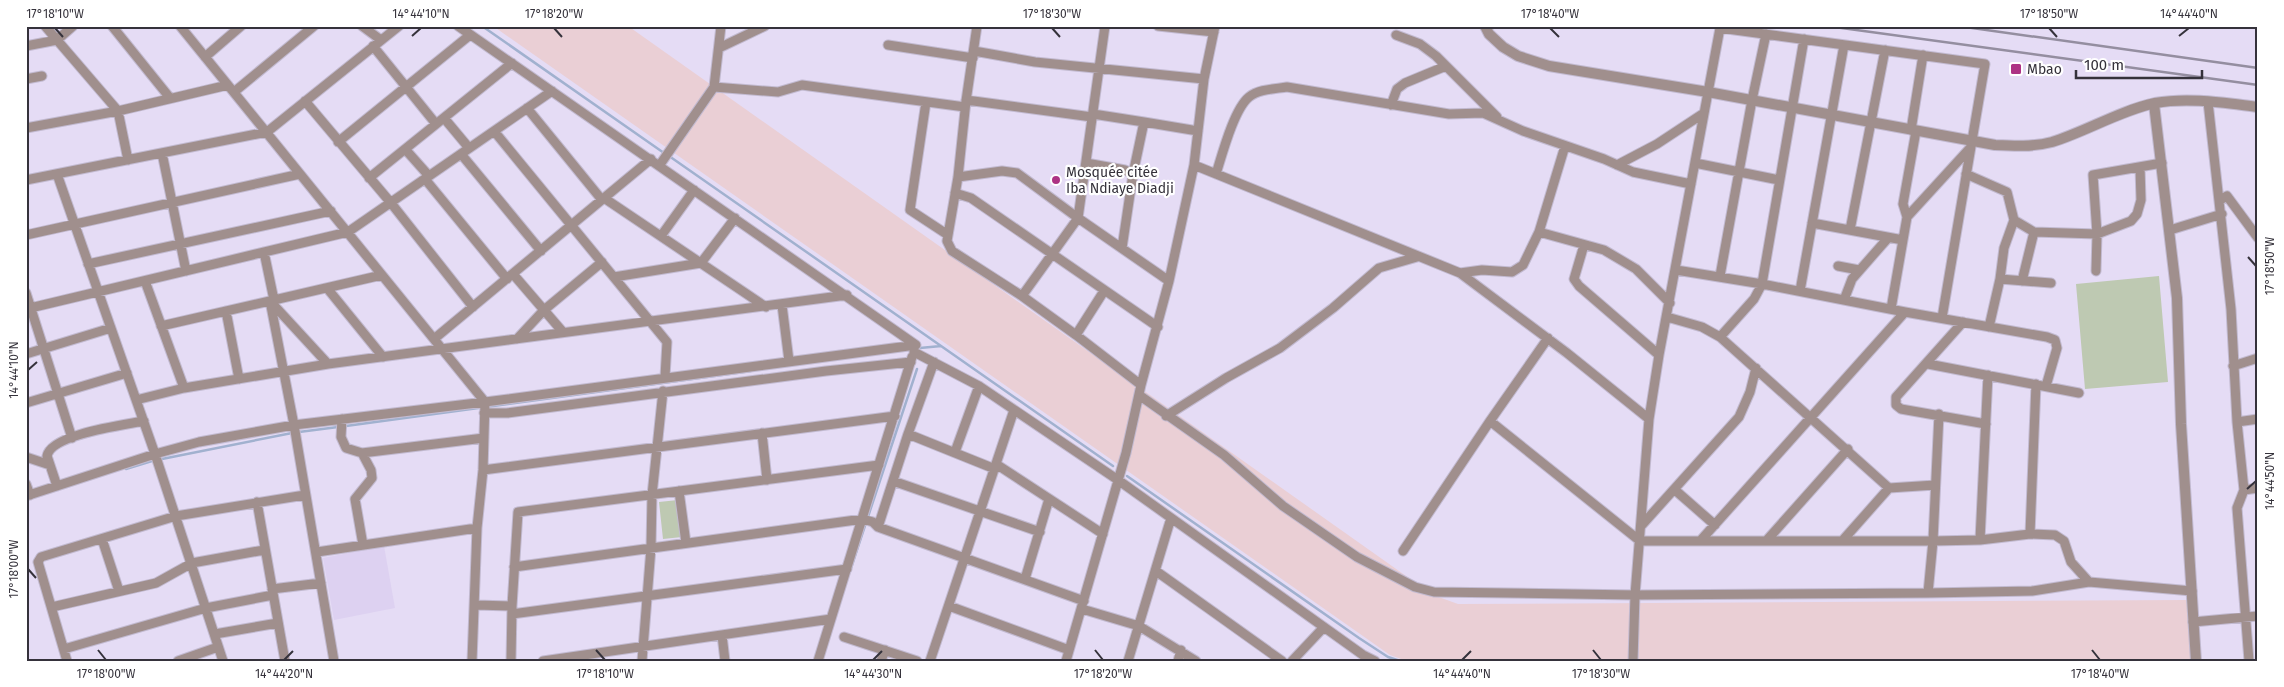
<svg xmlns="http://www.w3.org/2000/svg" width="2284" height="687" font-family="'Fira Sans',sans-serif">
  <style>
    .industrial { fill: #eacfd5 }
    .built { fill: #ddd1f1 }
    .green { fill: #bec9b2 }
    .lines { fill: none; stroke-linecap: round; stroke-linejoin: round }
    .stream { stroke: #a1b1cf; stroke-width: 2.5 }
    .minor-casing { stroke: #c2bad0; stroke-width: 11 }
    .tertiary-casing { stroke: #c2bad0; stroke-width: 12 }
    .minor { stroke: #a08f8d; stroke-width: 9 }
    .tertiary { stroke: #a08f8d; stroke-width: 10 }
    .rail { stroke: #948ea0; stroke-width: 2.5 }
    .ticks { fill: none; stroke: #35323b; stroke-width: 2 }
    .poi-dot { fill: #ad3284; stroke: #fff; stroke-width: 2 }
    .labels { text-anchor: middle; stroke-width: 4.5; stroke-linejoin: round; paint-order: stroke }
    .poi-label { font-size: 14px; fill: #35323b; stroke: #fff; text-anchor: start }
    .neatline { fill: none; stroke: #35323b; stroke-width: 2 }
    .ticks-label { font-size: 12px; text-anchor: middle; fill: #35323b }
  </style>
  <rect width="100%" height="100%" fill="#e5dcf5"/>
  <!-- industrial -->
  <path class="industrial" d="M493,26H628L1433,595L1458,604L2188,600L2191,661H1407L1390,655Z"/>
  <!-- built -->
  <path class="built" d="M384,546L395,608L334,620L323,558Z"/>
  <!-- green -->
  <path class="green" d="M2159,276L2168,382L2085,389L2076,284Z
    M678,500L682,537L663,539L659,502Z"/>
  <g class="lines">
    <!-- stream -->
    <path class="stream" d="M482,26L664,153
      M669,156L1113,466
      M920,348L941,346
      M346,426L751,371
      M299,432L338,427
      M162,459L292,433
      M126,469L152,461
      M1127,476L1359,638L1388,657L1400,661
      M850,571L917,369"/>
    <defs>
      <path id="minor" d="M45,26L118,111L128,160
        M112,26L170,98
        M180,26L485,402L483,470L477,528L472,661
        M362,26L381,40
        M458,26L916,345
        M977,26L966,101L958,177L947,241L952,251L1022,296L1076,335L1104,291
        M1158,26L1214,32
        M1396,35L1420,44L1436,56L1497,117
        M888,45L973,58
        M26,46L57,40L73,26
        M373,46L436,124
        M719,48L765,26
        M974,51L1035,62L1204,79
        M205,57L241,26
        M26,79L42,76
        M714,87L778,92L802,85L965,107
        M234,92L314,26
        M966,100L1092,117
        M305,101L391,203L473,307
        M926,102L910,210L948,235
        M2208,102L2231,309L2237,422L2244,490L2237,508L2249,661
        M1391,105L1397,89L1405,83L1446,66
        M527,108L602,200
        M1093,114L1144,122L1133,174L1122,248
        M444,118L469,148
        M1144,122L1198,131
        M26,128L118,111L228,85
        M1911,130L1923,55
        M494,131L667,342L665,377
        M338,142L470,35
        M405,149L429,176
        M162,153L186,271
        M461,154L541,251
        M1086,163L1125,170L1133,174
        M1695,163L1779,180
        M1194,165L1460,273L1567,353L1649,419
        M1617,165L1657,144L1704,113
        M659,166L714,87L721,26
        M57,174L155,454L223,661
        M1216,174C1222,155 1234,109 1249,97C1259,89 1275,89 1287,87L1449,114L1483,113L1523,131L1604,159L1633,172L1691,184
        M1966,174L2007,192L2014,220L2004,248L2000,279L1989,327
        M958,177L1002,171L1017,173L1078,218L1169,281
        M369,178L512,63
        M425,179L507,279
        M26,180L267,132L399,26
        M955,193L971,198L1158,327
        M604,198L766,307
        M2220,200L2227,196L2258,238
        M1907,217L1971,147
        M2014,220L2034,232L2097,234L2131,221L2137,214L2141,200L2140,167
        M1812,223L1903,240
        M1850,230L1885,50
        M2170,230L2222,214
        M1539,232L1604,250L1636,269L1670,303
        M26,235L300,174
        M661,236L694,190
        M1584,245L1574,279L1579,286L1659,355
        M264,252L274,300
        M88,264L331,211
        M1838,266L1859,270
        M1676,270L1762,284L1905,312L2047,337L2055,340L2057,348L2046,386
        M2096,271L2097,234L2093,175L2162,163
        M1460,273L1482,270L1512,272L1523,265L1539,232L1565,146
        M513,274L562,331
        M1720,276L1752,100L1766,34
        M614,277L701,263L735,218
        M2000,279L2051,283
        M145,281L184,388
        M2022,281L2034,232
        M327,288L383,357
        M1800,291L1844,45
        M26,293L72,438
        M1022,296L1078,218L1105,26
        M1844,300L1852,279L1888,238
        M270,301L294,425L334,661
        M270,301L328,364
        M782,305L789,361
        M26,309L348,232L552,91
        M1891,309L1907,217L1903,204L1916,131
        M226,311L239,379
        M1667,317L1702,327L1720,337L1889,488
        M1963,322L1896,397V405L1901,409L1986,424
        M161,326L382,275
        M1076,335L1141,385
        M1720,337L1754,299L1762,284L1804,39
        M434,339L651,159
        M517,339L544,310L602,262
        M914,352L979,386L1118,480L1363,655L1375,661
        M26,354L111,328
        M934,362L908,434L878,527L1084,601
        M1928,364L2079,393
        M2233,366L2258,358
        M1139,395L1224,455L1283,506L1357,557L1415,587L1434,592L1635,595L1928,593L2032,591L2089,582
        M136,400L184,388L328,364L847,295
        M26,403L127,373
        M484,413H507L826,371L911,362
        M1166,416L1226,378L1280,348L1333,308L1379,268L1417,257
        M342,419L341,437L346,448L362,453L484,438
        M1490,421L1640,541H1933L1980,540L2030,534L2055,535L2064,541L2071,562L2089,582L2192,591
        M2237,422L2258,419
        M762,433L767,480
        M908,434L995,469
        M955,452L979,386
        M362,453L371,470L372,478L355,499L363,545
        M26,457L50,465
        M996,464L1103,534
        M483,470L895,416
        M893,481L1040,532
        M26,484L30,495
        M57,486L47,456C51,434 124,425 144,421
        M1675,490L1715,525
        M2244,490L2258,488
        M679,491L686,543
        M26,496L155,454L199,442L294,425L485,402L916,345
        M257,502L285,661
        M1641,526L1739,417L1750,392L1756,368
        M2030,534L2036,384
        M102,539L119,591
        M1701,540L1905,312
        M1767,540L1848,449
        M1843,540L1889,488L1935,485
        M1980,540L1988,375
        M1403,551L1490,421L1548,338
        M317,552L477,528
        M514,567L863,519L873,522L878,527
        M1156,571L1282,661
        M1025,579L1049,499
        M272,589L321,583
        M1928,593L1933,541L1939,414
        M476,605L512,606
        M949,606L1069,650
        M52,607L156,583L192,563L264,550
        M1082,609L1139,626L1196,661
        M512,614L847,569
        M2193,622L2258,616
        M215,634L278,623
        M722,635L725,661
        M844,637L917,661
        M64,649L206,608L273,595
        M67,661L38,562L41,557L176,516L305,495
        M178,661L218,647
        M511,661L512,606L518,512L879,465
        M543,661L831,619
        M642,661L651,548L652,495L663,391
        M818,661L912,357
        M881,661L885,650
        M930,661L1014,410
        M1066,661L1126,453L1141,385L1169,281L1194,165L1204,79L1215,26
        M1128,661L1171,518
        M1178,661L1181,650
        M1292,661L1324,627
        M1633,661L1635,595L1649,419L1659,355L1720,28L1985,64L1942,318"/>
      <path id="tertiary" d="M1485,26L1489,34L1503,47L1518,56L1549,66L1708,92L1995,145C2014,146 2033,147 2052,142C2087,131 2119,111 2155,103C2189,97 2224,103 2258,107
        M2154,104L2177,298L2181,424L2196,661"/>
    </defs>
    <!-- minor casing -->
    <use href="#minor" class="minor-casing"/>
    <!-- tertiary casing -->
    <use href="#tertiary" class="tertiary-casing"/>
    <!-- minor -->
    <use href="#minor" class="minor"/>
    <!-- tertiary -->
    <use href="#tertiary" class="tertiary"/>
    <!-- rail -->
    <path class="rail" d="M1827,26L2258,85
      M1958,26L2258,68"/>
  </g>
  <!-- ticks -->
  <path class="ticks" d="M55,28L63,37M554,28L562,37M1052,28L1060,37M1550,28L1559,37M2049,28L2057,37M412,36L421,28M2179,36L2189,28M2248,257L2256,266M28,370L37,362M2247,489L2256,481M28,569L36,578M98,650L106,660M596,650L605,660M1095,650L1103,660M1593,650L1601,660M2092,650L2100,660M284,660L293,651M873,660L882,651M1462,660L1471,651"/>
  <!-- markers -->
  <g class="poi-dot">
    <rect x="2010" y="63" width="12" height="12" rx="2.5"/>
    <circle cx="1056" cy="180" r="5"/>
  </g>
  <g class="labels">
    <!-- poi labels -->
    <g class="poi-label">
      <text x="2027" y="74">Mbao</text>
      <text x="1066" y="177">Mosquée citée<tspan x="1066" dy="16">Iba Ndiaye Diadji</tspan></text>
    </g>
  </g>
  <!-- border -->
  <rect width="2284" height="687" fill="none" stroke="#ffffff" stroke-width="55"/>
  <!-- scale -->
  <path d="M2076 70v8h126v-8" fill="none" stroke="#35323b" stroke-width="2.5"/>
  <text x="2084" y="70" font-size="15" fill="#35323b" stroke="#ffffff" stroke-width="4" paint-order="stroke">100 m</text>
  <rect x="28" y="28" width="2228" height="632" class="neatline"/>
  <g class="ticks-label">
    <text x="55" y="18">17°18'10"W</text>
    <text x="421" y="18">14°44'10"N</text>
    <text x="554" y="18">17°18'20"W</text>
    <text x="1052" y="18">17°18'30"W</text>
    <text x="1550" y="18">17°18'40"W</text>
    <text x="2049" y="18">17°18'50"W</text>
    <text x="2189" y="18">14°44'40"N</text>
    <text transform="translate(2270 266) rotate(-90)" y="4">17°18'50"W</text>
    <text transform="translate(14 370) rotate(-90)" y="4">14°44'10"N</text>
    <text transform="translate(2270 481) rotate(-90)" y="4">14°44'50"N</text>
    <text transform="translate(14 569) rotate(-90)" y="4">17°18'00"W</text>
    <text x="106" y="678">17°18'00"W</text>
    <text x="284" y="678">14°44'20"N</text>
    <text x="605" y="678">17°18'10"W</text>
    <text x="873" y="678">14°44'30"N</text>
    <text x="1103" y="678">17°18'20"W</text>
    <text x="1462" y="678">14°44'40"N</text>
    <text x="1601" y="678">17°18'30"W</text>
    <text x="2100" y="678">17°18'40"W</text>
  </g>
</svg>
